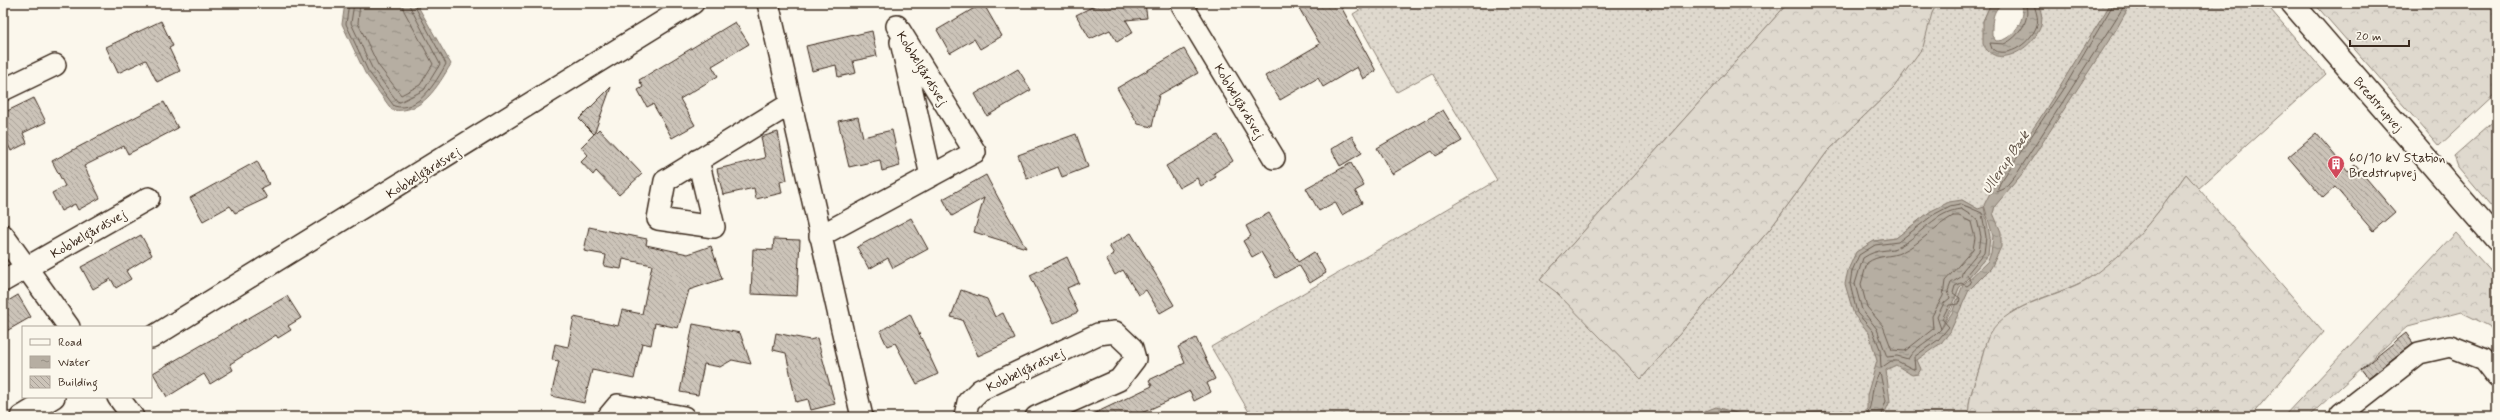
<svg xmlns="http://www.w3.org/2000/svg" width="2500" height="420" font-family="Mynerve,sans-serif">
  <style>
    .grass { fill: url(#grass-dots); stroke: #8d8276; fill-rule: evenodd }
    .forest { fill: url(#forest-crowns); stroke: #8d8276 }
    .water { fill: url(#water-ripples); stroke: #85796d }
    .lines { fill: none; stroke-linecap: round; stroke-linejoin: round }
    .shore { stroke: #6c5f53; stroke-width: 1 }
    .building { fill: url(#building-back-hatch); stroke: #3b2a1e }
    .minor-casing { stroke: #3b2a1e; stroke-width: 24 }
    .tertiary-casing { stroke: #3b2a1e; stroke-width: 25 }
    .minor { stroke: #fbf7ec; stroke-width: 21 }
    .tertiary { stroke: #fbf7ec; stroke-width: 22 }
    .labels { text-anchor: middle; stroke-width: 4; stroke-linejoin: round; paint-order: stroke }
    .street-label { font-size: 13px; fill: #3b2a1e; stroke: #fbf7ec }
    .poi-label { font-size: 13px; fill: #3b2a1e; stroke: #fbf7ec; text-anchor: start }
    .water-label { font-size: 14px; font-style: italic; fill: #605246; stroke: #fbf7ec }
  </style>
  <defs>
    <pattern id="grass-dots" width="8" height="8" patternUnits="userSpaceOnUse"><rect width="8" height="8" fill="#dfd9ce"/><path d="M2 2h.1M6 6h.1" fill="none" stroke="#c0bab0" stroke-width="1.8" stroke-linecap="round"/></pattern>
    <pattern id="forest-crowns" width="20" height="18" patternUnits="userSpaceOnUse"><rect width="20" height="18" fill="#dfd9ce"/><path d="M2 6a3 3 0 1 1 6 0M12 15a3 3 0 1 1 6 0" fill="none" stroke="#c0bab0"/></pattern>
    <pattern id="water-ripples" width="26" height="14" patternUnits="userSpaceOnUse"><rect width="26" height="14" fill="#b6aea2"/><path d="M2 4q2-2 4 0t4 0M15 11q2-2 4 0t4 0" fill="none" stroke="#958e83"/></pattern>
    <pattern id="building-back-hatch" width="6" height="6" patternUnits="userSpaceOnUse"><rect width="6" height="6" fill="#ccc4b9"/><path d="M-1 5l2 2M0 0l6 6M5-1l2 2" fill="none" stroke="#a79f96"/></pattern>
  </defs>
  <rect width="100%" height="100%" fill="#fbf7ec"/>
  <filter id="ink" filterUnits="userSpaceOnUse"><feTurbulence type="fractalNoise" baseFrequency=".025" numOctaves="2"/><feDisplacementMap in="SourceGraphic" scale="8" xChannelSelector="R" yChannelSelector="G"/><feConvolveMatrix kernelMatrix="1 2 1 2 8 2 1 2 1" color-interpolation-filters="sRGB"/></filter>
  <g filter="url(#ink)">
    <!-- grass -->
    <path class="grass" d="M1371,3H1788L1540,280L1556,291L1641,379L1770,229L1827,152L1894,87L1937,3H1991L1983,21L1987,50L2041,25V14L2038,3H2265L2326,74L2198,189L2186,174C2159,212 2133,248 2094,275C2063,296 2010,300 1990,335C1984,344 1982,359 1979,370C1974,384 1967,402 1969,417H1252L1211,347L1497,180L1432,73L1397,92L1353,14ZM1962,200L1978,209L1988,255L1959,288L1952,308L1939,333L1899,360L1879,371L1876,350L1869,333L1874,241L1896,238L1931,211Z"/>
    <!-- forest -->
    <path class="forest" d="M1788,3H1937L1932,13L1923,47L1894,87L1827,152L1770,229L1641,379L1556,292L1540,280Z
      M2314,3H2497V92L2439,146Z
      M2497,118V213L2458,167L2454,156Z
      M2186,174L2323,332L2250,417H1969C1967,402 1974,384 1979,370C1982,359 1984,345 1989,335C2007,301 2067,296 2095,274C2135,244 2158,214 2186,174Z
      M2456,233L2497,278V337L2489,326L2461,312L2408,326L2308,417H2283Z"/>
    <!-- water -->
    <path class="water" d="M345,3H416L451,64C437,87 423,114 392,110L365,73L342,24Z
      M1991,3H2003C1991,11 1992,24 1992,36L1996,41C2010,41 2021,26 2023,13L2020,3L2038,4C2041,11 2043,17 2041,25C2035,47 1997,72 1983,44V21Z
      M2111,3H2131L2117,28L2022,174L1995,206L1993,213L2001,232V247L1991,268L1969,290L1950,332L1941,343L1917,360L1921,369L1918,374L1912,375L1896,365L1886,370L1890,401L1883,417H1698L1703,412L1716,407L1743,415L1844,411C1855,416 1859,417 1867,409V395L1877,361L1869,333L1854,315L1845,284L1848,270L1856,252L1874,241L1896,238L1931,211L1949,202L1962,200L1978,209L1984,207L1990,237L1988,255L1959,288L1941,329L1952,313L1963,285L1988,261L1991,253L1993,236L1984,205L1996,181L2039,120Z"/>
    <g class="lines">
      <!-- shore -->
      <path class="shore" d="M349,3L346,24L368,71L394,106C418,113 436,82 446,64L413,3
        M354,3L351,23L372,68L397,101L400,102L424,90L440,64L408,3
        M360,3L358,23L378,65L401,95L420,85L433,64L404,11L402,3
        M2025,3C2032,19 2019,37 2004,44L1990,43L1992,49C2009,60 2032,41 2037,25C2039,17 2035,11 2034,3
        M2114,3L2067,83L2000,183L1997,192L2004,189L2018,172L2126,3
        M1961,204L1982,213L1986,237L1984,253L1967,274L1971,283L1967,286L1961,283L1955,286L1953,293L1960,298L1959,304L1949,305L1942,319L1949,327L1938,340L1914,357L1915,370L1897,361H1891L1881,368L1880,349L1873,331L1857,313L1850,284L1852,271L1859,255L1875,245L1898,242L1933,215L1950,206Z
        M1961,209L1977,219L1981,237L1979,251L1963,270L1961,277L1951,283L1948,291L1950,298L1944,303L1937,317L1941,329C1931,341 1915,346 1908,359L1897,356L1887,357L1877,329L1862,310L1855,284L1863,258C1879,247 1888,253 1900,246C1921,235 1936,211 1961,209Z
        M1953,216H1959L1971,222L1975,238L1973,249L1945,281L1943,296L1932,316L1933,329L1905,351L1892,350L1883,326L1867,307L1861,284L1867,263C1879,254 1890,258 1902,252C1921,243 1935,226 1953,216Z
        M1865,417C1875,405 1869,384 1880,373L1886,401L1880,417"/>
    </g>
    <!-- building -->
    <path class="building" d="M983,3L1002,36L980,49L974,39L950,53L937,30Z
      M1100,3H1145L1147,18L1126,20L1133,32L1117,42L1110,30L1090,39L1076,15Z
      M1296,3H1339L1376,71L1363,79L1357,67L1323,87L1318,78L1280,100L1265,76L1320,44Z
      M161,21L173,46L169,48L180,71L157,82L146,60L118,73L106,47Z
      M735,22L749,44L712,66L718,76L680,99L695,125L672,138L653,104L647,107L638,90L643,87L639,80Z
      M872,31L877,56L853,61L856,73L838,77L836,65L812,71L806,46Z
      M1184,49L1198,73L1159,95L1152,127L1138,124L1117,88Z
      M1018,69L1031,90L987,116L975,94Z
      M611,87L594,134L599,129L642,174L619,195L596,171L593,175L581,162L588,155L581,147L594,134L579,119Z
      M34,98L46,122L23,133L27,143L11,151L3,134V113Z
      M164,102L178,128L128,154L124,146L84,166L100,198L78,210L75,204L61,211L52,193L65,186L52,161Z
      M1443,110L1462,141L1436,156L1432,151L1392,174L1377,148Z
      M858,117L863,137L892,130L900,166L882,171L880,160L849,167L838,121Z
      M778,132L787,180L780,182L782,193L756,199L754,188L723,195L717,169L765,158L761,137Z
      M2316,133L2348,171L2355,165L2395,212L2373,231L2335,187L2323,198L2288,157Z
      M1076,134L1088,167L1062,177L1058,167L1027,179L1018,155Z
      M1218,135L1233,161L1214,173L1216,177L1201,186L1197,178L1179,188L1166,166Z
      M1352,136L1362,153L1340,166L1331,149Z
      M257,161L269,184L261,188L267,198L235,213L230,206L203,221L190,198Z
      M1351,163L1364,186L1355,191L1362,203L1342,215L1335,202L1319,211L1306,188Z
      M986,175L989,181L1026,248L974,232L984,198L952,216L943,199Z
      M1269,213L1298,262L1314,252L1326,273L1310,283L1299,265L1276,278L1261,252L1252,257L1243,241L1251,236L1246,226Z
      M911,218L928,249L893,268L888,258L869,269L857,247Z
      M589,227L647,239L646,245L688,254L711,246L722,279L689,290L678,328L655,323L651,345L642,343L634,379L592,370L584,403L551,396L559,361L552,360L555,344L568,347L574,317L618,326L622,310L642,314L652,265L623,259L621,269L604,266L606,255L584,251Z
      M1131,233L1174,305L1160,313L1146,290L1138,295L1123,270L1115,275L1106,259L1114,254L1109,246Z
      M141,235L152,255L126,271L131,279L116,288L111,279L93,289L81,267Z
      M774,239L800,240L797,296L751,294L753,249L773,250Z
      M1067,257L1079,283L1067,288L1078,312L1053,324L1030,275Z
      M961,290L987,299L995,317L1003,313L1015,339L978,356L962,320L951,317Z
      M18,295L31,317L3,333V304Z
      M287,296L301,318L288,326L291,330L278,338L276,335L230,364L233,370L210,384L204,374L167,397L153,373Z
      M910,314L938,374L917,384L895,343L887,346L880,331Z
      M693,324L740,333L751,364L732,360L720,367L704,364L698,395L680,392Z
      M776,333L810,340L817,338L835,404L811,410L808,399L796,402L786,353L773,350Z
      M2406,333L2413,343L2368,378L2361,369Z
      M1196,338L1215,379L1207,383L1211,392L1194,401L1190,391L1133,417H1087L1152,386L1149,380L1185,363L1178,347Z"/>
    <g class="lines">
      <defs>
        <path id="minor" d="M768,3L862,417
          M1181,3L1274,158
          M901,42L931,176
          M3,90L55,65
          M698,160L714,227L658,219L665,181L790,104
          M3,235L69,327
          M820,236L975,152L897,26
          M3,281L149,198
          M151,338L693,3
          M118,397L133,417
          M2341,414L2419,353L2450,346L2483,359L2497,377
          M965,416L968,402L980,390L1098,334L1115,332L1132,348L1135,359L1119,380L1036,417
          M21,417L54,397
          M608,417L618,405L684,417"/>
        <path id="tertiary" d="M2292,3L2497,240"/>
      </defs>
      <!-- minor casing -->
      <use href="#minor" class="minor-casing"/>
      <!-- tertiary casing -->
      <use href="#tertiary" class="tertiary-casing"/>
      <!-- minor -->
      <use href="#minor" class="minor"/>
      <!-- tertiary -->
      <use href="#tertiary" class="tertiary"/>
    </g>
  </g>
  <!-- icons -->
  <defs>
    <symbol id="building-pin" viewBox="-11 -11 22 30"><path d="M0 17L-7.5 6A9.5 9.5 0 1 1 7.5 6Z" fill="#d1495b" stroke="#fbf7ec"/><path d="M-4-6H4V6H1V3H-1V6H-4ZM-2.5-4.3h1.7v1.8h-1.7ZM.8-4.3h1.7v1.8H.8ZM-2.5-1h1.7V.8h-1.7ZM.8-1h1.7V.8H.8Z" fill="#fff"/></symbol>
  </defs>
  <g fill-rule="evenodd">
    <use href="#building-pin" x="2326" y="154" width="20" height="27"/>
  </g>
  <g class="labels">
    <!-- street labels -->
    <g class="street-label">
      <text transform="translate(923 68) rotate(58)" y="5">Kobbelgårdsvej</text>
      <text transform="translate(1240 101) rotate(59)" y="5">Kobbelgårdsvej</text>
      <text transform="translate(2379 104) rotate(49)" y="5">Bredstrupvej</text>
      <text transform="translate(423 172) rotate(-32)" y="5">Kobbelgårdsvej</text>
      <text transform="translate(88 233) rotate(-30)" y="5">Kobbelgårdsvej</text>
      <text transform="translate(1025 369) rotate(-26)" y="5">Kobbelgårdsvej</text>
    </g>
    <!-- poi labels -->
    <g class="poi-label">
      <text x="2349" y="162">60/10 kV Station<tspan x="2349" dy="15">Bredstrupvej</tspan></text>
    </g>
    <!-- water labels -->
    <g class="water-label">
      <text transform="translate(2005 162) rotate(-56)" y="5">Ullerup Bæk</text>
    </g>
  </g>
  <!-- margin -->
  <rect width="2500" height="420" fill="none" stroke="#fbf7ec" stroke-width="16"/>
  <rect x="8" y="8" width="2484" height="404" fill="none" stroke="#3b2a1e" stroke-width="1.5" filter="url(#ink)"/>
  <!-- legend -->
  <rect x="22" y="326" width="130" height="72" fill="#fbf7ec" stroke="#aea59a"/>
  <rect x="30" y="339" width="20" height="6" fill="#fbf7ec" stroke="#aea59a"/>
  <text x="58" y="346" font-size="12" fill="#3b2a1e">Road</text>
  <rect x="30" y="356" width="20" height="12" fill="url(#water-ripples)" stroke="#aea59a"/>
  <text x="58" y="366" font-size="12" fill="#3b2a1e">Water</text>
  <rect x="30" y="376" width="20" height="12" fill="url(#building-back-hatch)" stroke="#aea59a"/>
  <text x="58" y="386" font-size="12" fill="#3b2a1e">Building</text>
  <!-- scale -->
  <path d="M2350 40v6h59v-6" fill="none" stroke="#3b2a1e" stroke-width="2"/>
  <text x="2356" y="40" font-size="12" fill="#3b2a1e" stroke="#fbf7ec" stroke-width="3" paint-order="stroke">20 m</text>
</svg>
